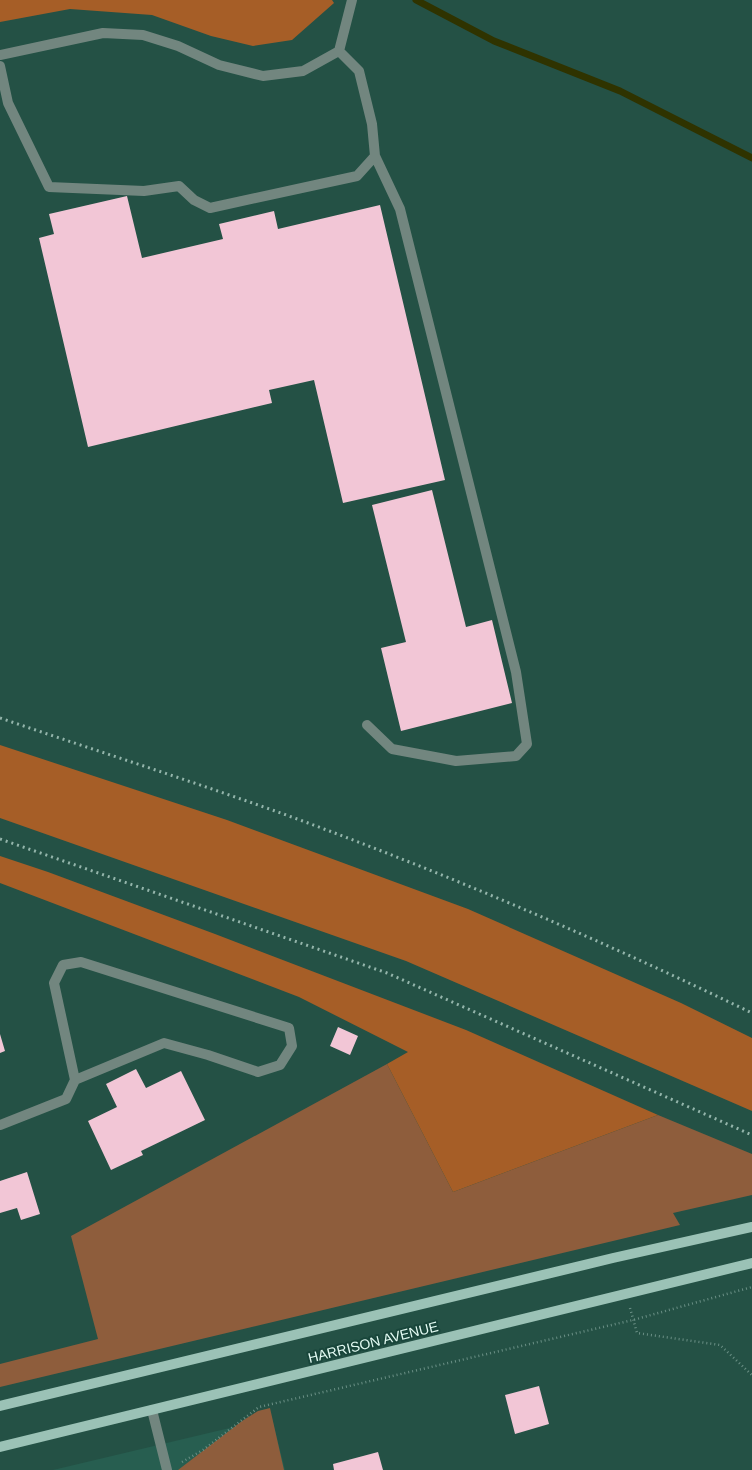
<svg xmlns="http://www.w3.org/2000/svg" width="752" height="1470" font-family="Arial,sans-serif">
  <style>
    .built { fill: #275e50 }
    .green { fill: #8e5d3c }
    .forest { fill: #a65e27 }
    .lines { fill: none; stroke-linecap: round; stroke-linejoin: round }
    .stream { stroke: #2f3300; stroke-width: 7 }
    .building { fill: #f2c6d6 }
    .path { stroke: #6a8f85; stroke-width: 2.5; stroke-dasharray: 1 3; stroke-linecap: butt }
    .minor { stroke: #72867f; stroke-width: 10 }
    .major { stroke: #9bc2b6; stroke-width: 10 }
    .rail { stroke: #94b5ab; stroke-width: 3; stroke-dasharray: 2 4; stroke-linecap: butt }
    .labels { text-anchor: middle; stroke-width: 4; stroke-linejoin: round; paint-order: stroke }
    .street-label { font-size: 14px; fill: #e2faf2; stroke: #19463b }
  </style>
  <rect width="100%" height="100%" fill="#245145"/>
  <!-- built -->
  <path class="built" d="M272,1418L285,1470H53Z"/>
  <!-- green -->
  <path class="green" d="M387,1064L453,1192L658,1115L752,1154V1195L673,1213L680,1225L0,1387V1364L98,1339L71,1236Z
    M270,1408L284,1470H178L242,1421L258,1411Z"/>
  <!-- forest -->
  <path class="forest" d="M0,0H332L334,3L292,40L253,46L211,36L152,15L70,9L0,22Z
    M0,745L227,820L468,909L681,1003L752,1038V1111L406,961L0,818Z
    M0,856L48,872L215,934L466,1030L658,1115L453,1192L387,1064L408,1052L299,997L0,883Z"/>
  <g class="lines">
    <!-- stream -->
    <path class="stream" d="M416,0L494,41L620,91L752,158"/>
  </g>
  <!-- building -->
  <path class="building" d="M127,196L142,258L223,239L219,224L274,211L278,229L380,205L445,480L343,503L314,380L269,390L272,403L88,447L39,238L54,234L49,214Z
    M432,490L466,627L492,620L512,703L401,731L381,648L406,642L372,505Z
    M338,1027L358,1036L350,1055L330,1046Z
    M0,1034L5,1051L0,1053Z
    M136,1069L146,1088L181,1071L205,1120L141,1151L143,1155L111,1170L88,1121L117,1107L106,1084Z
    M27,1172L40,1214L21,1220L17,1208L0,1213V1181Z
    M539,1386L549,1424L515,1434L505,1395Z
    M378,1452L383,1470H334L333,1464Z"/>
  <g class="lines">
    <!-- path -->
    <path class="path" d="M630,1308L637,1333L720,1345L752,1375
      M182,1462L203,1450L259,1407L633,1320L752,1287"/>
    <!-- minor -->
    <path class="minor" d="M0,55L103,33L143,35L178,46L219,65L263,76L303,71L339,51L352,0
      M0,66L8,103L49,187L144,191L179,186L194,200L210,208L357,176L375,156L372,124L359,71L339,51
      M367,725L392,749L456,761L516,756L527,744L516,672L400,209L375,156
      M0,1125L66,1099L75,1080L54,983L63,965L81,962L289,1028L292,1046L280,1065L258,1072L208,1055L164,1043L75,1080
      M152,1410L167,1470"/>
    <!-- major -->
    <path class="major" d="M0,1406L613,1258L752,1227
      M0,1447L752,1263"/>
    <!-- rail -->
    <path class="rail" d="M0,718C100,752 201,784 300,820C454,877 605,942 752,1013
      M0,839L387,973L752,1135"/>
  </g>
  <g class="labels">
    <!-- street labels -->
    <g class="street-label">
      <text transform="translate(373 1342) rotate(-14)" y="5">HARRISON AVENUE</text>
    </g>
  </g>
</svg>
